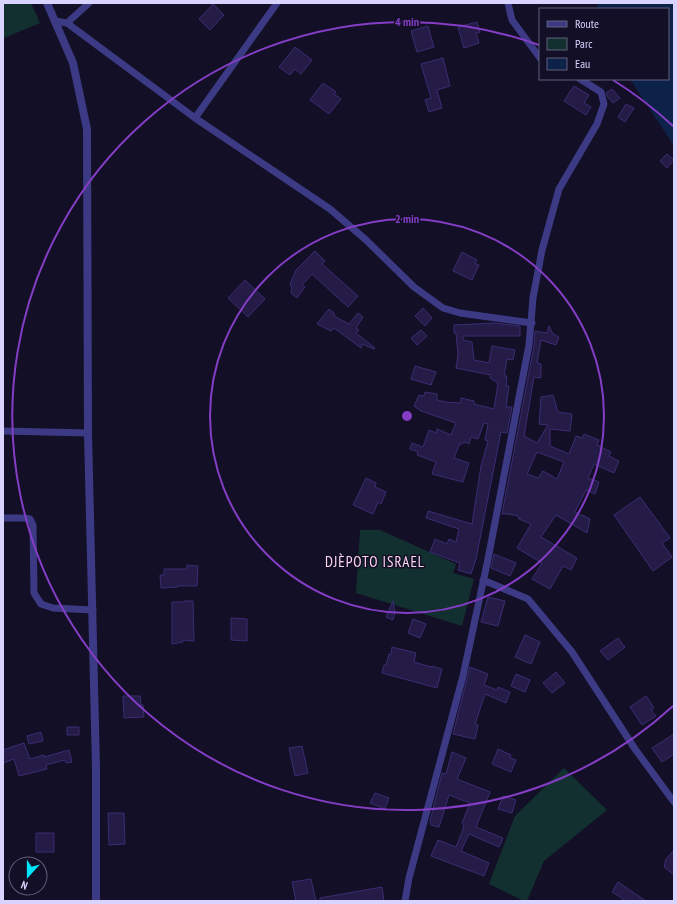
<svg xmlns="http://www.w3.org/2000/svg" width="677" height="904" font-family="'PT Sans Narrow',sans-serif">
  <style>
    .green { fill: #12302f }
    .water { fill: #0c2248 }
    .building { fill: #241b47; stroke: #3b2d73; fill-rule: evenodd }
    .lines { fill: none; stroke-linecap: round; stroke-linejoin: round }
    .minor { stroke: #3d3a85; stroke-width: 7 }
    .tertiary { stroke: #3d3a85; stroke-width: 8 }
    .ring { fill: none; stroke: #843dc5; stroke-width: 2 }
    .labels { text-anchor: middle; stroke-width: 3; stroke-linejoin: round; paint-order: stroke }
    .neighbourhood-label { font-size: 15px; letter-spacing: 1px; fill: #ffd6f0; stroke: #130f26 }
    .centre { fill: #843dc5; stroke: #130f26; stroke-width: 2 }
    .ring-label { font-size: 12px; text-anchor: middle; font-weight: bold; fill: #843dc5; stroke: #130f26; stroke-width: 3; stroke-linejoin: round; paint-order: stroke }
  </style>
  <rect width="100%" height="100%" fill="#130f26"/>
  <!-- green -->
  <path class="green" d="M3,3H31L40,23L4,38Z
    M360,530H380L456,564L453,573L474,579L462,626L356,593Z
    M564,768L607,810L544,861L527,901H524L489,884L515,816Z"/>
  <!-- water -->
  <path class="water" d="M597,3H674V146L630,79H668V9H598Z"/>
  <!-- building -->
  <path class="building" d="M213,4L224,15L210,30L199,19Z
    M477,22L480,32L476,33L479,43L464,48L458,27Z
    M428,26L434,47L417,52L411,31Z
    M295,47L312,60L301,74L295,69L290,75L279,67Z
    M443,58L450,86L437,90L442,108L429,112L425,100L431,98L421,64Z
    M323,83L336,92L334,94L341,99L329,114L310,100Z
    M574,86L589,95L584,103L591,107L586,115L564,101Z
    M612,89L620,98L613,103L607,96L606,93Z
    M626,104L634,108L625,122L618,117Z
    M667,154L674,160L667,168L660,161Z
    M315,251L325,261L322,264L358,296L348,307L312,274L302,285L305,287L297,298L291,293L292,288L290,284L296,270Z
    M462,252L477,260L475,264L479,265L472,280L453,271Z
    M245,280L265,299L248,317L228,298Z
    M423,308L432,318L425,326L415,316Z
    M329,309L334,313V316L349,324L358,313L363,317L356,328L359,330L356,333L375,348L374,349L362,344L361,348L334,328L331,331L317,324Z
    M494,323L520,326V336H463V340L472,342L474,360L489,363L492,346L515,350L513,360L507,359L504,376H507L506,386H509L506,407H512L507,433L501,432L476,559L471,574L458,570L460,563L430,552L435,539L447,544L449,539L456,542L459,529L426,518L428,511L472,524L481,466L488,441L485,440L488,424L484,423L478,439L471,437L469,444L465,442L459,445L454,458L469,463L463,482L432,474L436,462L417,455L418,452L410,449L412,443L423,447L429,430L436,433L437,429L451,435L456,423L421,411L414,406L419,395L424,396L425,392L437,394V400L445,402L460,403L461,398L474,401V404L494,409L498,383L490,378L491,375L456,368L458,355L456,333H454V325Z
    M549,326L553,334L559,337L556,345L541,340L537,363L541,364V378L534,377L524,436L537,443L548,425L539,424L541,397L553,395L558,412L572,414L570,431L550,429V446L569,454L576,436L582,438L584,434L599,440L597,445L611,452L609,456L619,461L614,473L594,464L588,478L599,482L595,494L586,490L575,512L590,519L587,533L556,515L541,537L577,558L571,570L563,566L550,589L532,579L542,563L517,548L531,524L519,519L518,516L508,514H502L534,346L535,331L547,333ZM537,452L564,462L557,479L543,471L538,478L527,474Z
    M421,330L427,336L417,345L411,338Z
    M415,366L436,372L431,385L411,379Z
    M366,478L376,483L375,487L386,492L381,504L378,502L373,514L353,505Z
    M640,497L670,538L662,543L672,557L653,571L614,515Z
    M494,554L516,563L510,576L491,568Z
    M187,565L198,566L197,586H178V587L161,588L160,575H164V569H187Z
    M488,597L505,601L498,626L481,622Z
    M184,601H193L194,641L182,640L183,642L172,644V602H184Z
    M393,601L395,612L393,620L386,617Z
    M231,618L247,619V641L231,640Z
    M413,619L426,624L420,638L408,633Z
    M525,635L540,642L531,664L515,657Z
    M618,638L625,647L608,660L600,651Z
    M392,647L416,653L414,662L431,667L432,666L442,669L437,688L382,673L384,665H386L389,654L391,655Z
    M470,667L488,674L484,685L497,690L498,687L510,692L506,703L485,694L475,724L478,725L475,739L453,734Z
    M556,672L565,683L552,693L543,683Z
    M516,674L530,680L525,692L511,686Z
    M123,696H140L141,705H143L144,717L124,718Z
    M646,696L654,708L651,710L656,716L642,725L630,707Z
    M67,727H79V735H67Z
    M41,732L43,741L29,744L27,736Z
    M674,734V754L662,762L652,748Z
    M24,743L30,759L44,755V757L69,750L72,762L66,763L65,760L46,765L47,769L19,776L14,759L3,763V750Z
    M302,746L308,773L295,776L289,748Z
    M498,749L511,755L510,758L516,760L511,772L492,764Z
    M452,752L466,758L457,779L490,792L476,827L503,838L499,847L469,834L461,851L489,863L484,876L431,856L438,840L456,847L462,832L464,826L462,823L470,803L449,795L439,827L431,825L430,821L442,773L446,774Z
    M375,793L389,798L385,809L370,803Z
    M503,796L516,800L512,813L498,809Z
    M108,813H124L125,844L109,845Z
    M36,833H54V852H36Z
    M674,850V875L664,867L666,859Z
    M311,879L316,901H296L292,882Z
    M618,882L646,901H626L612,892Z
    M382,887L384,901H320V898Z"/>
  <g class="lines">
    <!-- minor -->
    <path class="minor" d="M508,3L512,20L540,58
      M55,21L67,23L195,118L330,209L365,239L414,287L443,308L460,313L532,323
      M67,23L89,3
      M195,118L277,3
      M3,431L88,433
      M3,518H25L30,519L33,525L34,593L41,604L53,608L93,610
      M483,580L528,599L572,652L635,749L674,802
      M405,901L409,878L463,676L488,559L529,345L533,298L542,250L559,189L597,124L604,104L601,92L580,79"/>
    <!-- tertiary -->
    <path class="tertiary" d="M47,3L73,63L87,129L88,433L96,768V901"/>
  </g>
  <!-- distance rings -->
  <g class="ring">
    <circle cx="407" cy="416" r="197"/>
    <path d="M673 706A394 394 0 1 1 539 45M613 80A394 394 0 0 1 673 126"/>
  </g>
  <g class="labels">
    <!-- neighbourhood labels -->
    <g class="neighbourhood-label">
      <text x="375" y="567">DJÈPOTO ISRAEL</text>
    </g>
  </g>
  <circle cx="407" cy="416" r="6" class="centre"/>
  <g class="ring-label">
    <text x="407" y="26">4 min</text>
    <text x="407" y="223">2 min</text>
  </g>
  <!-- border -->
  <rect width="677" height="904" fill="none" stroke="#d9d4ff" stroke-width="8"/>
  <!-- legend -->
  <rect x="539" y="8" width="130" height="72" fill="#130f26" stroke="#625e7d"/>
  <rect x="547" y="21" width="20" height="6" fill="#3d3a85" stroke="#625e7d"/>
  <text x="575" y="28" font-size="12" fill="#d9d4ff">Route</text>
  <rect x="547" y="38" width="20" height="12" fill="#12302f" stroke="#625e7d"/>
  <text x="575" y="48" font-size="12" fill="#d9d4ff">Parc</text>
  <rect x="547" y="58" width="20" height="12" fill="#0c2248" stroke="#625e7d"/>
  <text x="575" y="68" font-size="12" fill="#d9d4ff">Eau</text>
  <!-- north arrow -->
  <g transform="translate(28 876) rotate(201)"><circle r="19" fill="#130f26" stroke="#625e7d"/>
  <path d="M0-3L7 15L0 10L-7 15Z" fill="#00e5ff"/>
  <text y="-6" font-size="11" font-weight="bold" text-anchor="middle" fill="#d9d4ff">N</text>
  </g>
</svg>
